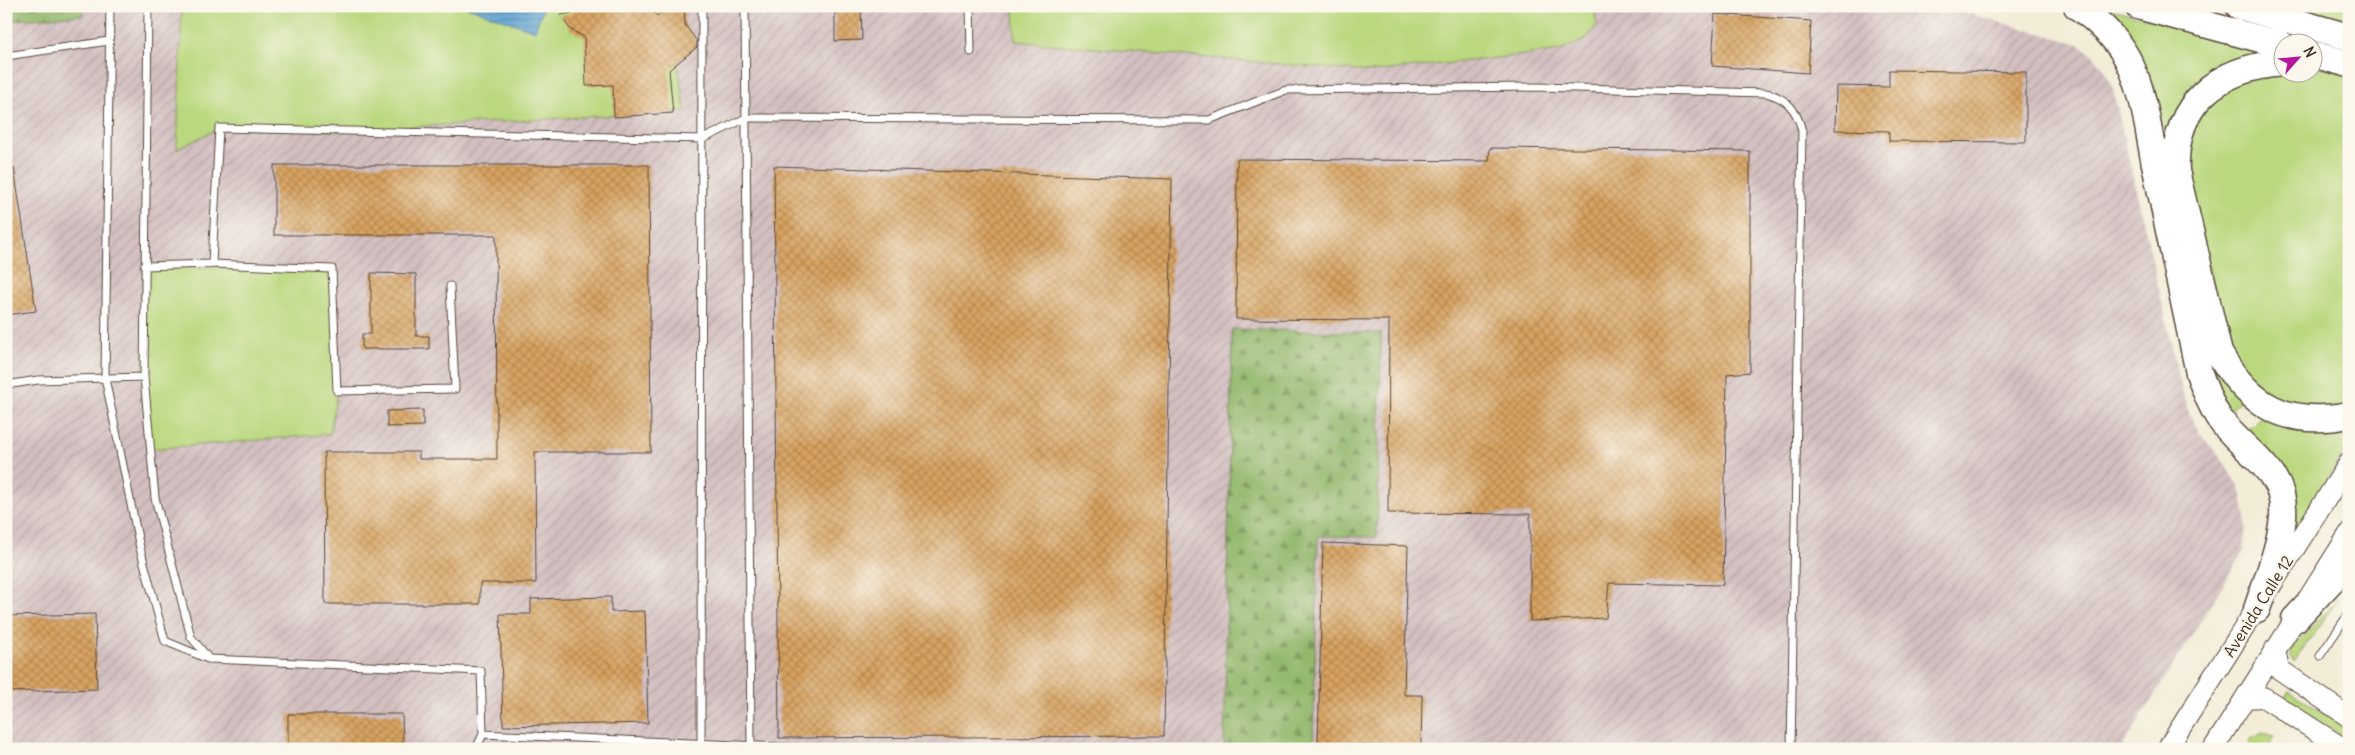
<svg xmlns="http://www.w3.org/2000/svg" width="2355" height="755" font-family="Delius,sans-serif">
  <style>
    .industrial { fill: url(#industrial-furrows) }
    .grass { fill: #bad87e; stroke: #7a814e }
    .forest { fill: url(#forest-firs); stroke: #677146 }
    .water { fill: url(#water-rules); stroke: #4c6678 }
    .building { fill: url(#building-cross-hatch) }
    .lines { fill: none; stroke-linecap: round; stroke-linejoin: round }
    .lane-casing { stroke: #57473a; stroke-width: 9 }
    .secondary-casing { stroke: #57473a; stroke-width: 22 }
    .highway-casing { stroke: #57473a; stroke-width: 29 }
    .lane { stroke: #fff; stroke-width: 7 }
    .secondary { stroke: #fff; stroke-width: 20 }
    .highway { stroke: #fff; stroke-width: 26 }
    .labels { text-anchor: middle; stroke-width: 4.5; stroke-linejoin: round; paint-order: stroke }
    .street-label { font-size: 16px; fill: #3b2a1e; stroke: #fbf7ec }
  </style>
  <defs>
    <pattern id="industrial-furrows" width="10" height="10" patternUnits="userSpaceOnUse" patternTransform="scale(1.25)"><rect width="10" height="10" fill="#d2bfc0"/><path d="M-1 1l2-2M0 10L10 0M9 11l2-2" fill="none" stroke="#b5a4a5"/></pattern>
    <pattern id="forest-firs" width="22" height="20" patternUnits="userSpaceOnUse" patternTransform="scale(1.25)"><rect width="22" height="20" fill="#93b86d"/><path d="M5 1l3.5 6h-7zM16 11l3.5 6h-7z" fill="#799659"/></pattern>
    <pattern id="water-rules" width="6" height="5" patternUnits="userSpaceOnUse" patternTransform="scale(1.25)"><rect width="6" height="5" fill="#5da1d2"/><path d="M0 2.5h6" fill="none" stroke="#4e83aa"/></pattern>
    <pattern id="building-cross-hatch" width="8" height="8" patternUnits="userSpaceOnUse" patternTransform="scale(1.25)"><rect width="8" height="8" fill="#d8a360"/><path d="M0 0l8 8M0 8l8-8" fill="none" stroke="#b0854f"/></pattern>
  </defs>
  <rect width="100%" height="100%" fill="#fbf7ec"/>
  <filter id="ink" filterUnits="userSpaceOnUse"><feTurbulence type="fractalNoise" baseFrequency=".02" numOctaves="2"/><feDisplacementMap in="SourceGraphic" scale="10" xChannelSelector="R" yChannelSelector="G"/><feConvolveMatrix kernelMatrix="1 2 1 2 8 2 1 2 1" color-interpolation-filters="sRGB"/></filter>
  <filter id="wash" filterUnits="userSpaceOnUse"><feTurbulence type="fractalNoise" baseFrequency=".0096" numOctaves="4" result="noise"/><feDisplacementMap in="SourceGraphic" scale="20" xChannelSelector="R" yChannelSelector="G"/><feGaussianBlur stdDeviation="1.12" result="paint"/><feColorMatrix in="noise" values="0 0 0 0 0 0 0 0 0 0 0 0 0 0 0 0 0 1.4 0 .05"/><feComposite in="paint" operator="in"/></filter>
  <g filter="url(#wash)">
    <rect width="100%" height="100%" fill="#f3edd8"/>
    <!-- industrial -->
    <path class="industrial" d="M6,6H1941L2079,44L2093,55L2104,69L2113,89L2182,390L2189,413L2198,431L2223,461L2240,487L2246,518L2244,551L2121,749H6Z"/>
    <!-- grass -->
    <path class="grass" d="M182,6H669L685,111L341,131L219,128L177,149Z
      M1014,6H1594L1597,25L1586,39L1560,51L1370,72L1015,41Z
      M2087,6H2101L2282,55L2245,62L2171,134L2244,398L2224,414L2215,397L2147,95Z
      M2283,6H2349V25Z
      M2322,67L2349,74V409L2291,410L2237,371L2182,170L2200,106L2250,74L2312,72L2313,68Z
      M144,266L332,269L337,391L330,434L150,449L144,377Z
      M2265,412L2349,421V445L2281,552L2289,516L2242,435Z
      M2338,599L2294,662L2290,654L2292,649Z
      M2289,691L2349,729V740L2284,698Z
      M2263,733L2275,736L2267,749H2246L2252,738Z"/>
    <!-- forest -->
    <path class="forest" d="M6,6H82L83,15L6,21Z
      M1232,329L1381,333L1377,537L1318,536L1313,749H1224Z"/>
    <!-- water -->
    <path class="water" d="M464,6H544L535,31Z"/>
    <g id="blocks">
      <!-- building -->
      <path class="building" d="M569,6H648L657,16L669,6H684L685,25L697,41V47L669,70L673,113L614,117L613,85L586,86L584,37L571,30L560,15L572,13Z
        M835,6H861L862,40L835,41Z
        M1715,14L1811,21L1808,73L1712,66Z
        M1889,70L2026,72V142L1889,141V131L1835,130L1836,86L1889,87Z
        M1490,148L1750,151V372L1727,374L1723,585L1609,583L1606,618L1530,621V514L1388,513L1389,320L1236,319L1237,159L1489,161Z
        M274,165H649L651,452H535L536,583H480V604H325L324,452H419V459H497L496,235H274Z
        M774,166L1172,179L1164,736L779,738Z
        M14,168L36,311L6,315V169Z
        M371,273L416,274V336H429V349H362V334H371Z
        M423,410V426L387,427V411Z
        M1323,543L1408,546L1404,695H1422L1421,749H1385V746L1318,744Z
        M611,597V612L645,611L648,723L503,726L500,614H531V599Z
        M95,614L97,689L6,692V616Z
        M288,714H402L403,749H288Z"/>
    </g>
  </g>
  <g filter="url(#ink)">
    <use href="#blocks" fill-opacity="0" stroke="#57473a" stroke-width="1"/>
    <g class="lines">
      <defs>
        <path id="lane" d="M110,6L105,378L140,548L165,641L208,659
          M148,6L144,377L155,498L191,637L209,659L481,671L483,734L826,749
          M745,6L751,745
          M970,6L971,52
          M6,56L109,41
          M212,264L219,128L703,139L746,118L1209,120L1286,90L1537,87L1766,93C1787,98 1797,110 1802,131L1791,749
          M144,266L212,264L332,269L337,391L455,389L450,286
          M6,385L38,380L144,377
          M2320,656L2349,613
          M701,742L702,6
          M476,749L483,734"/>
        <path id="secondary" d="M2275,649L2279,669L2349,717
          M2245,698L2263,697L2344,749
          M2167,749L2349,463
          M2213,749L2349,534"/>
        <path id="highway" d="M2077,6C2096,19 2115,37 2127,58C2144,89 2148,130 2155,164C2170,234 2184,303 2199,373C2204,388 2210,404 2219,418C2242,452 2287,469 2283,517C2280,548 2267,579 2257,609
          M2138,6L2282,45
          M2239,6L2349,37
          M2312,54L2349,64
          M2282,63C2218,68 2173,103 2176,171L2219,353C2250,407 2287,427 2349,415
          M2295,619L2349,562"/>
      </defs>
      <!-- lane casing -->
      <use href="#lane" class="lane-casing"/>
      <!-- secondary casing -->
      <use href="#secondary" class="secondary-casing"/>
      <!-- highway casing -->
      <use href="#highway" class="highway-casing"/>
      <!-- lane -->
      <use href="#lane" class="lane"/>
      <!-- secondary -->
      <use href="#secondary" class="secondary"/>
      <!-- highway -->
      <use href="#highway" class="highway"/>
    </g>
  </g>
  <g class="labels">
    <!-- street labels -->
    <g class="street-label">
      <text transform="translate(2258 606) rotate(-58)" y="6">Avenida Calle 12</text>
    </g>
  </g>
  <!-- margin -->
  <rect width="2355" height="755" fill="none" stroke="#fbf7ec" stroke-width="25"/>
  <!-- north arrow -->
  <g transform="translate(2298 58) rotate(63)"><circle r="24" fill="#fbf7ec" stroke="#aea59a"/>
  <path d="M0-4L9 19L0 12L-9 19Z" fill="#b5179e"/>
  <text y="-8" font-size="14" font-weight="bold" text-anchor="middle" fill="#3b2a1e">N</text>
  </g>
</svg>
